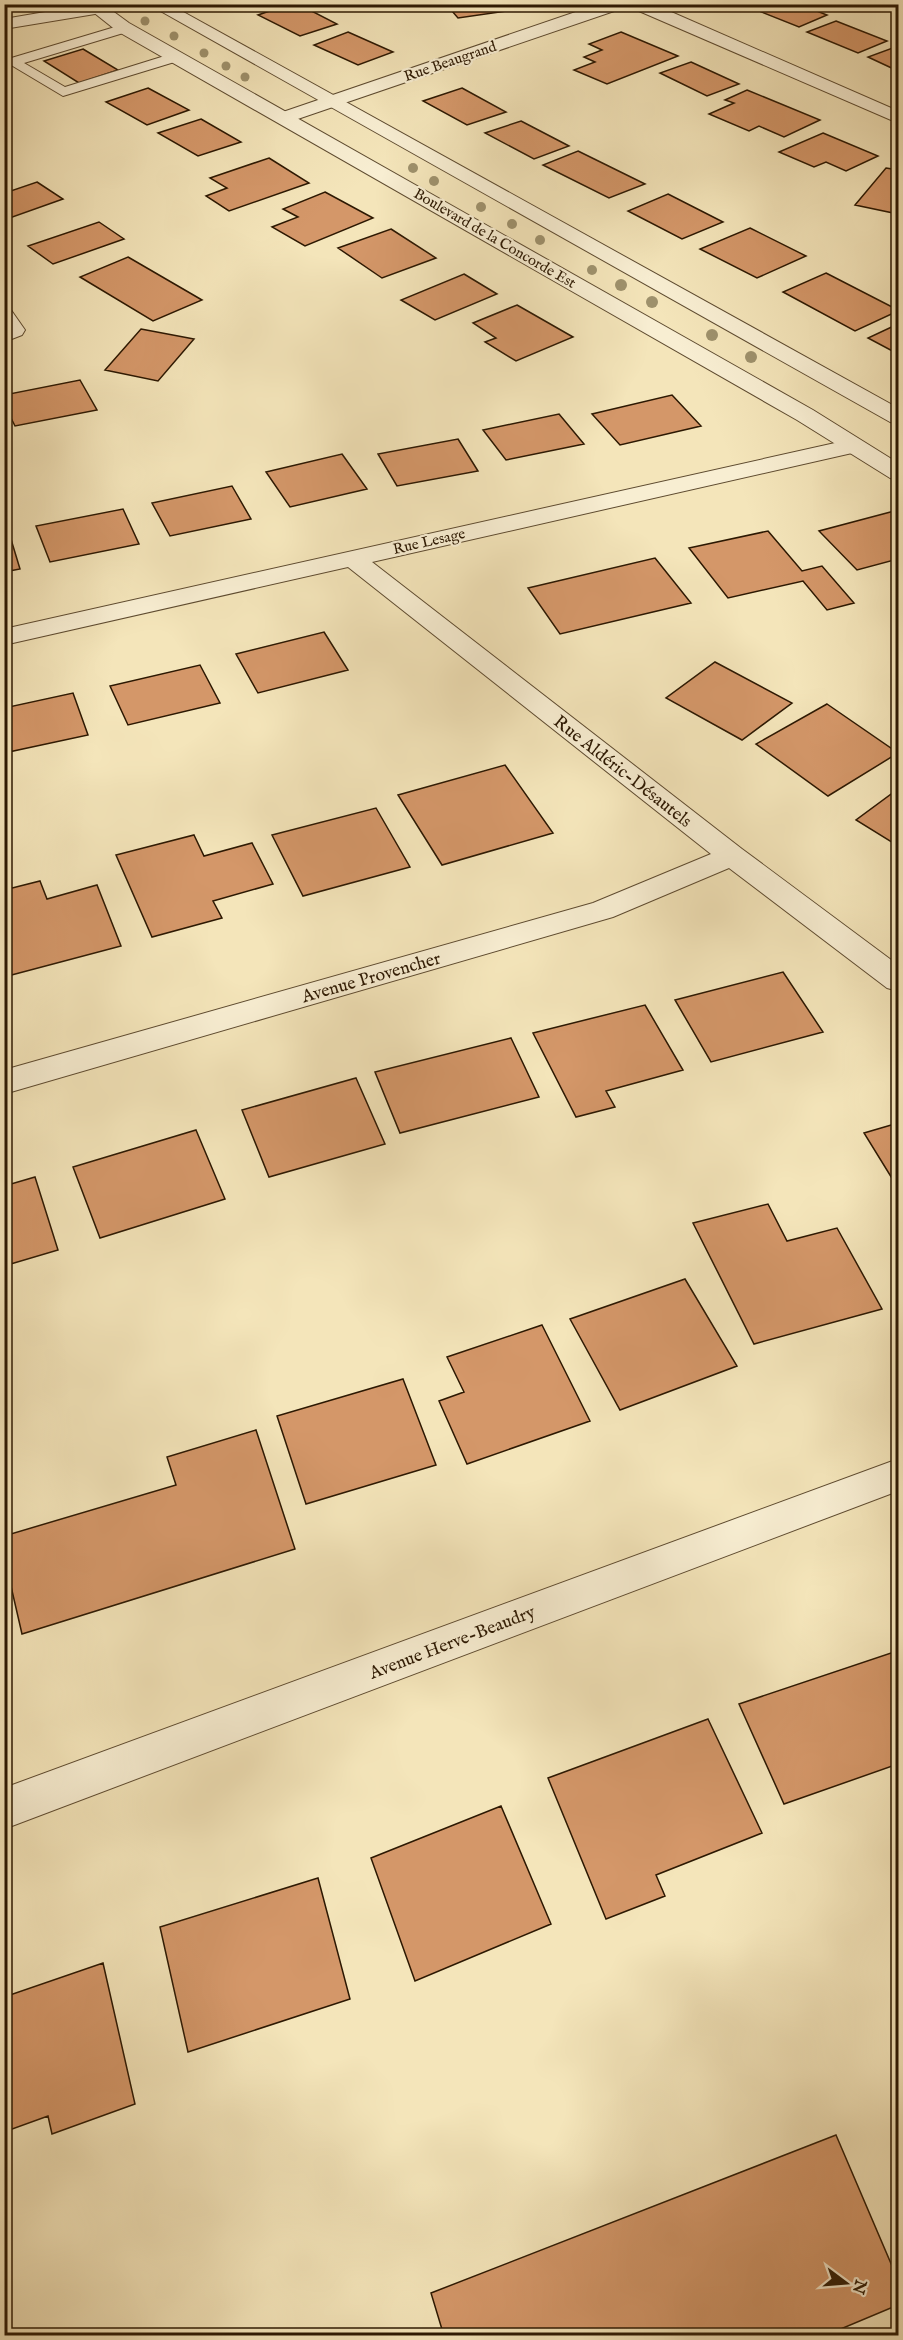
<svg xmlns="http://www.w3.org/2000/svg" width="903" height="2340" font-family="'IM FELL English',serif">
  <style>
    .building { fill: #d49769; stroke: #2c1802; stroke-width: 1.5 }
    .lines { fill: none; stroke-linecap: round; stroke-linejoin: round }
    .service-casing { stroke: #5e4b30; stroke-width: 2 }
    .minor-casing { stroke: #5e4b30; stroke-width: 2 }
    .tertiary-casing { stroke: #5e4b30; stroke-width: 2 }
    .service { fill: #f8eed2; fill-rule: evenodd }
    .minor { fill: #f8eed2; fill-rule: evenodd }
    .tertiary { fill: #f8eed2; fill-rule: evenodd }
    .tree { fill: #9e916c }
    .labels { text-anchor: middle; stroke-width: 4.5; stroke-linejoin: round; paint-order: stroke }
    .far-street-label { font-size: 15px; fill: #2c1802; stroke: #f8eed2 }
    .street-label { font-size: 18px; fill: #2c1802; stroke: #f8eed2 }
  </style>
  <rect width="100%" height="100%" fill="#f4e5ba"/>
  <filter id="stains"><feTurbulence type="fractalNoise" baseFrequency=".00333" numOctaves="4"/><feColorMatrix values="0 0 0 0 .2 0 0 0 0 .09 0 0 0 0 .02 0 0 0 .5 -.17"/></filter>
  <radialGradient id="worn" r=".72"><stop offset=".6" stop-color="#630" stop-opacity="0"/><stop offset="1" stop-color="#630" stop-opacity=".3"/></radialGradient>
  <!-- building -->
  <path class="building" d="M290,4H298L337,24L300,36L258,15Z
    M446,4H523L527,8L458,18Z
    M755,4H799L827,15L799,27L749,7Z
    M836,21L887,41L858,53L807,32Z
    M348,32L393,52L358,65L314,45Z
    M621,32L678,56L607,84L574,70L595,62L584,57L602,50L589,44Z
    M898,46V71L868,57Z
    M83,49L118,70L79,83L44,61Z
    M691,62L739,84L707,96L660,73Z
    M148,88L189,110L147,125L106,102Z
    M462,88L506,112L467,125L423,101Z
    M747,90L820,120L784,137L759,126L749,131L709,114L734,103L725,100Z
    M201,119L241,142L198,156L158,133Z
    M521,121L569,146L534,159L485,133Z
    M823,133L878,156L846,171L826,162L814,167L779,152Z
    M578,151L645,184L609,198L543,165Z
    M269,158L309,183L229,211L206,196L227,188L210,178Z
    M886,168L898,170V214L855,205Z
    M37,182L63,199L4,220V189L8,192Z
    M325,192L373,218L305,246L272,227L298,217L283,209Z
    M668,194L723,222L682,239L628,211Z
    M99,222L124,239L53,264L28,246Z
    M750,228L806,256L757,278L700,249Z
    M391,229L436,258L382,278L338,248Z
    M128,257L202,300L153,321L80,277Z
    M826,273L898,310V311L855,331L783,292Z
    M464,274L497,294L435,320L401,300Z
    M517,305L573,337L516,361L485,342L496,338L473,323Z
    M898,324V354L868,338Z
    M141,329L194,339L158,381L105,370Z
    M80,380L97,410L15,426L4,404V395Z
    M672,395L701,426L620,445L592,414Z
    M559,414L584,444L506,460L483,430Z
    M458,439L478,471L397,486L378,454Z
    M342,454L367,489L290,507L266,472Z
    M232,486L251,519L170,536L152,503Z
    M123,509L139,544L50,562L36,526Z
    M898,510V559L857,570L819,531Z
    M768,531L802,571L822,566L854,603L827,610L803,581L728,598L689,548Z
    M10,536L20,569L4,572V537Z
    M655,558L691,603L560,634L528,588Z
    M324,632L348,670L258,693L236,654Z
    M715,662L792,703L742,740L666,698Z
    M200,665L220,703L128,725L110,686Z
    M73,693L88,735L4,753V708Z
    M827,704L898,753L828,796L756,744Z
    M505,765L553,833L442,865L398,795Z
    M898,789V846L856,820Z
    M376,808L410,867L303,896L272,835Z
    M194,835L204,856L252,843L273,884L213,901L222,918L152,937L116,855Z
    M40,881L47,899L97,885L121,946L4,977V890Z
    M783,972L823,1032L711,1062L675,1000Z
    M645,1005L683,1070L606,1091L615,1107L576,1117L533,1033Z
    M511,1038L539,1097L400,1133L375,1072Z
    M356,1078L385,1144L269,1177L242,1110Z
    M898,1123V1188L864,1133Z
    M196,1130L225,1199L100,1238L73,1167Z
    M35,1177L58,1250L4,1266V1186Z
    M768,1204L787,1241L837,1228L882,1309L754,1344L693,1223Z
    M685,1279L737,1366L620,1410L570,1319Z
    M542,1325L590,1421L467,1464L439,1401L464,1392L447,1357Z
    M403,1379L436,1465L306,1504L277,1416Z
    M256,1430L295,1549L22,1634L4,1556V1536L176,1485L167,1457Z
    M897,1651L898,1764L784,1804L739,1704Z
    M708,1719L762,1833L656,1875L665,1896L606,1919L548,1778Z
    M501,1806L551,1924L415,1981L371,1858Z
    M318,1878L350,1999L188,2052L160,1927Z
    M103,1963L135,2104L52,2134L48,2116L4,2132V1997Z
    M836,2135L898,2280V2305L824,2336H444L431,2293Z"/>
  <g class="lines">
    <defs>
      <path id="service" d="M125,24L132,28L130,31L24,63L65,87L171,54L176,53L183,57L181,60L63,96L6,62L8,59Z"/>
      <path id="minor" d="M92,4L101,5L103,9L95,14L4,29V19Z
        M599,4H625L623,8L289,122H277L274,118L277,114Z
        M630,4H653L898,111V123L632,8Z
        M4,308L11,310L25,330L22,335L4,342Z
        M853,439L861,441L864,446L861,451L372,562L742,849L898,965V991L887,988L729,868L613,917L4,1094V1070L593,903L711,854L348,567L4,645V629Z
        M898,1459V1491L4,1829V1788Z"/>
      <path id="tertiary" d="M83,4H103L129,23L813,410L898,463V480L890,478L797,420L117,31Z
        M148,4H169L898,408V424L890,422Z"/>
    </defs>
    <!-- service casing -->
    <use href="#service" class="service-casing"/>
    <!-- minor casing -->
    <use href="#minor" class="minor-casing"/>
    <!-- tertiary casing -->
    <use href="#tertiary" class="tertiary-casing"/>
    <!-- service -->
    <use href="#service" class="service"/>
    <!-- minor -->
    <use href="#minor" class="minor"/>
    <!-- tertiary -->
    <use href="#tertiary" class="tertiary"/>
  </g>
  <!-- trees -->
  <g class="tree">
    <circle cx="145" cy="21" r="4.5"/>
    <circle cx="174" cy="36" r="4.5"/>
    <circle cx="204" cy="53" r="4.5"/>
    <circle cx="226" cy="66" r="4.5"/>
    <circle cx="245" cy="77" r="4.5"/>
    <circle cx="413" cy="168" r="5"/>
    <circle cx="434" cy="181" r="5"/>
    <circle cx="481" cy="207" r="5"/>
    <circle cx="512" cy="224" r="5"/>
    <circle cx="540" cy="240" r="5"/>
    <circle cx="592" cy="270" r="5"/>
    <circle cx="621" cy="285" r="6"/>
    <circle cx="652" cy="302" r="6"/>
    <circle cx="712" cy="335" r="6"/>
    <circle cx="751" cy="357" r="6"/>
  </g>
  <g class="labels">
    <!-- far-street labels -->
    <g class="far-street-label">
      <text transform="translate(450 61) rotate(-19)" y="5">Rue Beaugrand</text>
      <text transform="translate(495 238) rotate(30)" y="5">Boulevard de la Concorde Est</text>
      <text transform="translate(429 541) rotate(-13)" y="5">Rue Lesage</text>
    </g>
    <!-- street labels -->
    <g class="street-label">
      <text transform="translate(623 771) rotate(38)" y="6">Rue Aldéric-Désautels</text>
      <text transform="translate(371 977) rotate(-16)" y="6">Avenue Provencher</text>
      <text transform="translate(452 1642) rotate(-21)" y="6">Avenue Herve-Beaudry</text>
    </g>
  </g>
  <!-- margin -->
  <rect width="903" height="2340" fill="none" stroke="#f4e5ba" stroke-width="24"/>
  <rect x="6" y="6" width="891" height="2328" fill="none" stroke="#2c1802" stroke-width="3"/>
  <rect x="12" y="12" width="879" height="2316" fill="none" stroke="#2c1802" stroke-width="1.5"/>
  <!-- north arrow -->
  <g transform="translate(846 2283) rotate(106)" stroke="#f8eed2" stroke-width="4.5" paint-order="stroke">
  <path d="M0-4.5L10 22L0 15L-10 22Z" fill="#2c1802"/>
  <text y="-9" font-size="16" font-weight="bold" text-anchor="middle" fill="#2c1802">N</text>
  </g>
  <rect width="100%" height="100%" filter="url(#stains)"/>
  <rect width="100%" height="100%" fill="url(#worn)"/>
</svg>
